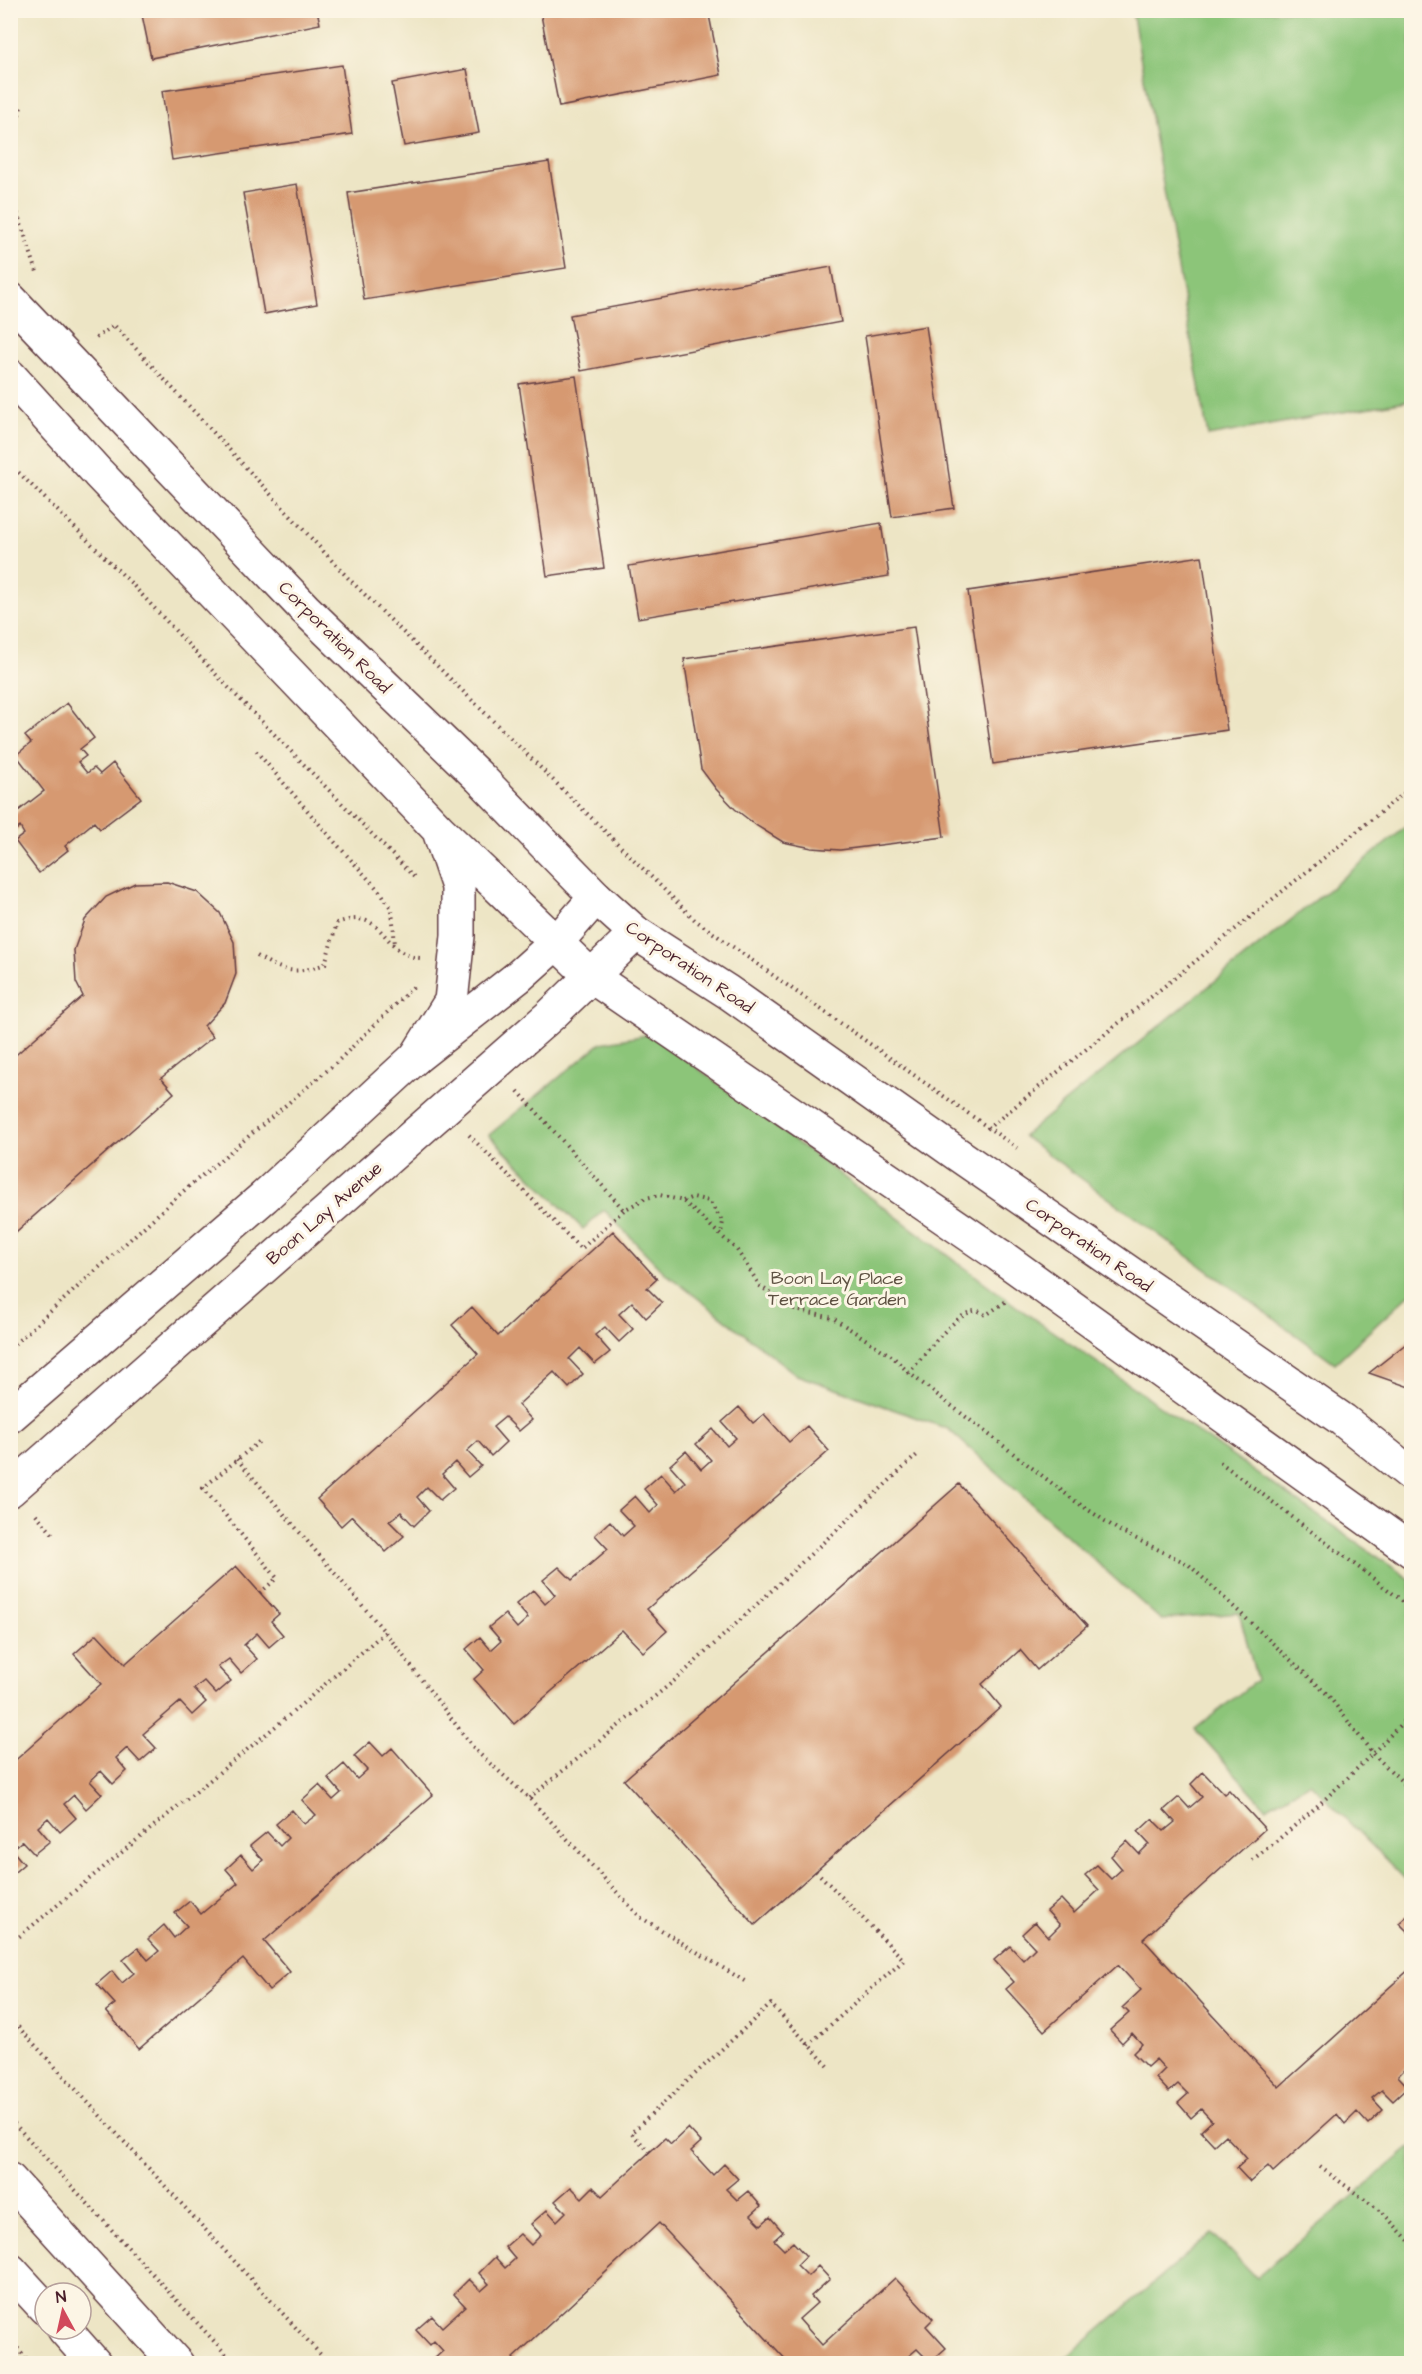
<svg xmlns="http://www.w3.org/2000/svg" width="1422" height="2374" font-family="'Architects Daughter',sans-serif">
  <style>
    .green { fill: #8cc579; stroke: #6b7252; stroke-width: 1.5 }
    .building { fill: #d69971 }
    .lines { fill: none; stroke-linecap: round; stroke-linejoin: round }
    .minor-casing { stroke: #623d42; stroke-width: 36 }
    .major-casing { stroke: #623d42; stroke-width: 36 }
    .path { stroke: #623d42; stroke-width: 4; stroke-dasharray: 1.5 4.5; stroke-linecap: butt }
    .minor { stroke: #fff; stroke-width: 33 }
    .major { stroke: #fff; stroke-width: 33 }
    .labels { text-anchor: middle; stroke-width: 6; stroke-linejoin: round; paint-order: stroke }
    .street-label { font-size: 18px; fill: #4a1f2b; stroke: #fcf5e5 }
    .park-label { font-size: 18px; fill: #5e5142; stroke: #fcf5e5 }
  </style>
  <rect width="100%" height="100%" fill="#fcf5e5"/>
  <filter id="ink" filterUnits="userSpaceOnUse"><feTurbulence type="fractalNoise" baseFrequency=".0167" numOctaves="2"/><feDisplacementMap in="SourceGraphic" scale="12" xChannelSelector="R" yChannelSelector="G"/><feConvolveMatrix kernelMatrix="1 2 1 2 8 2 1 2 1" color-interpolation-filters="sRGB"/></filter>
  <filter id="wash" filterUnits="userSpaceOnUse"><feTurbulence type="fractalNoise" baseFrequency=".008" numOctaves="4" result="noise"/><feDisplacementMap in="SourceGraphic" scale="24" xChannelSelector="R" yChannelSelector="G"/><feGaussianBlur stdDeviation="1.35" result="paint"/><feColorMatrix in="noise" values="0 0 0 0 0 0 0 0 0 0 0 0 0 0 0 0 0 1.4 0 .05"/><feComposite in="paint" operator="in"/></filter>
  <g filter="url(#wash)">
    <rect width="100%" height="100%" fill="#ede5c5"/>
    <!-- green -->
    <path class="green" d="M1132,11H1411V400L1208,436Z
      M1411,823V1293L1335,1363L1023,1136Z
      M652,1034L1020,1309L1411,1580V1883L1410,1884L1310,1783L1266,1808L1195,1729L1257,1680L1239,1613L1161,1620L948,1429L797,1375L664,1272L604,1210L583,1229L489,1135L601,1043Z
      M1411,2147V2363H1060L1212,2233L1256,2278Z"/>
    <g id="blocks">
      <!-- building -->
      <path class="building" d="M141,10H317L320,24L151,58Z
        M540,10H708L721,75L559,107Z
        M342,65L352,134L172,160L162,91Z
        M467,69L479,133L404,146L392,83Z
        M549,162L566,268L364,300L348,193Z
        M297,184L317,304L264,314L243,193Z
        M831,267L841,322L581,371L570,315Z
        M926,326L954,508L892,517L865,336Z
        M576,376L604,568L547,576L519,384Z
        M881,523L889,576L638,618L629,566Z
        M1202,556L1227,730L993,764L968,591Z
        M914,627L944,837L840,850L812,848L783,842L757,826L735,809L716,789L701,769L684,659Z
        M67,703L94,738L80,749L86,756L78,762L87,773L94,768L100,774L113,763L141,798L100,829L94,822L65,846L68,850L39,873L15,841L24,834L20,827L10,834V811L13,815L44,791L16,755L31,743L25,736Z
        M167,882L197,892L220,913L234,942L236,974L225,1003L204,1026L213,1037L161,1078L174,1093L10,1237V1060L83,996L76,982L74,950L85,920L106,897L135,883Z
        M613,1231L657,1279L647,1288L662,1303L646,1318L632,1302L619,1314L633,1329L619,1342L605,1327L595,1335L610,1352L595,1364L580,1348L569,1359L583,1374L569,1388L554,1372L518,1405L532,1420L519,1431L505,1417L493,1427L506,1442L491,1456L478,1441L467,1451L481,1466L468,1477L455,1462L442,1474L454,1488L440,1500L427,1487L417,1497L429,1511L414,1526L401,1512L389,1521L404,1536L386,1552L352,1516L341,1526L317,1499L478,1354L452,1325L472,1307L498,1336Z
        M1412,1339V1388L1369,1373Z
        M739,1407L753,1423L764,1414L789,1442L807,1426L829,1451L647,1609L667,1631L643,1652L622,1630L514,1724L474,1679L484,1670L466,1649L480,1637L491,1650L501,1641L489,1627L505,1614L517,1628L528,1618L516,1604L533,1590L545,1604L555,1595L543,1580L559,1567L572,1580L608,1549L595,1535L610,1521L623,1536L634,1526L619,1510L635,1496L650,1513L658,1505L644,1489L661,1474L676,1491L685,1482L670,1465L686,1451L701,1469L711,1460L696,1444L713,1429L727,1446L736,1438L722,1422Z
        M959,1484L1087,1626L1037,1670L1020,1650L982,1684L1001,1707L755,1925L624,1780Z
        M236,1566L279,1614L271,1621L283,1635L269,1647L257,1633L244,1645L257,1659L241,1673L229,1659L218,1667L231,1681L216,1694L204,1681L194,1689L206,1702L192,1715L180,1702L143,1734L156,1748L140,1762L127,1748L116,1758L127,1771L113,1784L101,1771L90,1781L102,1794L86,1809L74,1795L64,1804L76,1818L60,1832L48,1818L38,1827L50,1841L34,1854L22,1841L12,1850L24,1864L10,1876V1765L101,1684L74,1654L97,1634L125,1664Z
        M370,1742L383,1756L392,1748L433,1795L264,1941L290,1972L269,1990L243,1959L139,2049L106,2011L115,2004L97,1984L112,1971L122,1983L134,1973L123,1960L138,1948L148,1960L159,1951L148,1939L164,1925L174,1938L187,1926L175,1913L190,1901L201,1914L238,1883L226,1869L241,1855L253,1869L263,1860L250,1846L267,1832L280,1846L288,1838L276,1824L292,1810L304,1824L316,1815L302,1800L319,1785L333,1800L341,1793L328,1778L344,1764L357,1779L367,1770L354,1756Z
        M1203,1772L1224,1794L1229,1790L1265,1829L1143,1939L1279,2087L1412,1967V2069L1408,2066L1398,2076L1408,2087L1393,2101L1382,2090L1372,2098L1383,2110L1368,2124L1357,2112L1345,2124L1337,2114L1273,2172L1268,2166L1250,2182L1237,2168L1247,2159L1242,2153L1225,2135L1214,2145L1201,2131L1212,2121L1201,2109L1191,2118L1178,2103L1188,2094L1178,2084L1169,2092L1156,2078L1165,2069L1156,2059L1147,2067L1133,2053L1142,2044L1132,2033L1122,2043L1110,2030L1129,2013L1123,2007L1141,1990L1118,1965L1044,2031L1006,1989L1014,1982L994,1960L1010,1946L1023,1960L1035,1948L1022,1934L1035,1922L1048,1937L1060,1925L1047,1911L1061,1899L1074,1913L1099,1890L1085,1875L1097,1865L1111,1879L1122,1869L1111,1856L1127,1841L1139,1854L1149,1844L1138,1832L1152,1819L1164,1831L1175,1822L1164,1810L1179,1797L1189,1808L1202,1797L1191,1784Z
        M1412,1912V1936L1399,1923Z
        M688,2128L701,2142L691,2151L713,2175L724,2164L738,2179L726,2189L737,2200L748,2191L761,2206L751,2215L761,2225L770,2217L783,2232L774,2240L784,2250L793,2242L806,2256L797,2265L808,2276L818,2266L830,2279L811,2296L817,2303L799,2319L822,2345L895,2278L933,2319L926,2326L946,2348L930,2362L917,2349L905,2359L909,2364H790L659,2223L513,2358L518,2364H437L433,2360L443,2351L434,2341L430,2345L416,2330L432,2316L442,2327L465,2306L454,2294L469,2279L481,2291L489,2284L479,2273L495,2257L505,2268L515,2259L505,2247L520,2234L531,2245L541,2235L531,2224L547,2210L557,2221L566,2212L555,2201L571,2187L582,2198L593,2187L602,2196L665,2138L671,2144Z"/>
    </g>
  </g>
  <g filter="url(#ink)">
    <use href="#blocks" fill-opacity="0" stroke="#623d42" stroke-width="1.5"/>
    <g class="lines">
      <defs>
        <path id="minor" d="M10,1416L264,1197L416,1057L518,977L556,943L596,897
          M10,1490L552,1014L636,933
          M10,2180L177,2364
          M10,2270L45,2308
          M64,2329L95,2364"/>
        <path id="major" d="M10,299L305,609L480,778L596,897L636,933L728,992L957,1154L1343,1420L1412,1475
          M10,376L98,473L439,830L592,977L999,1255L1412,1551
          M416,1057L451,1001L458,936V887L440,834"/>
      </defs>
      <!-- minor casing -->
      <use href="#minor" class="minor-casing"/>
      <!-- major casing -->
      <use href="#major" class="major-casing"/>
      <!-- path -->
      <path class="path" d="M10,168L14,134L21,107
        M10,172L13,200L38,275
        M96,338L114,325L349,579L695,920L1017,1148
        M10,464L130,582L224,683L416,879
        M256,751L332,839L382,894L392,910L395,945
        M257,956C283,972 295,975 325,964L337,923C386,905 381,955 420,958
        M518,1091L624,1210
        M987,1129L1412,787
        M469,1135L581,1249L624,1210L646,1198L660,1195L683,1201L737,1250L760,1286L795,1310L833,1318L893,1357L909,1373
        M683,1201L693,1197L709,1201L723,1222L721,1233
        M1005,1302L986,1315C983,1314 981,1312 978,1311C958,1308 921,1359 909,1373L1075,1501L1120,1531L1188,1564L1328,1695L1373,1754L1412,1791
        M10,1348L187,1188L336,1063L416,984
        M237,1459L385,1632L476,1751L529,1798L640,1917L746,1982
        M1220,1462L1412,1608
        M36,1514L55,1537
        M260,1593L277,1578L203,1488L261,1440
        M529,1798L679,1677L917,1455
        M1252,1860C1310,1816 1362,1766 1412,1712
        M10,1944L293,1712L385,1632
        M10,2018L321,2355
        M808,2045L904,1960L816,1871
        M10,2119L235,2364
        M650,2152L631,2133L771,2004L831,2069
        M1320,2167L1383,2213L1412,2244
        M10,2339L31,2364"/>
      <!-- minor -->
      <use href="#minor" class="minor"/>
      <!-- major -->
      <use href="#major" class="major"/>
    </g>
  </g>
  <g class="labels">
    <!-- street labels -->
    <g class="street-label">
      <text transform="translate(335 637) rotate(45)" y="6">Corporation Road</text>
      <text transform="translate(690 967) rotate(34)" y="6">Corporation Road</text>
      <text transform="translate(324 1213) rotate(-41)" y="6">Boon Lay Avenue</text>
      <text transform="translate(1089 1245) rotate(35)" y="6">Corporation Road</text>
    </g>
    <!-- park labels -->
    <g class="park-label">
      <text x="837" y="1284">Boon Lay Place<tspan x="837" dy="21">Terrace Garden</tspan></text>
    </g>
  </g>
  <!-- margin -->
  <rect width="1422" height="2374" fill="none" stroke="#fcf5e5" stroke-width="36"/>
  <!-- north arrow -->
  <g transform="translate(63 2311) rotate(352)"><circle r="28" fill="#fcf5e5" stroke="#b59f9b" stroke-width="1.5"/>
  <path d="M0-4.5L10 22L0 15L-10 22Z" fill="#d1495b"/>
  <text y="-9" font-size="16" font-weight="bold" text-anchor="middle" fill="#4a1f2b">N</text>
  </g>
</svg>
